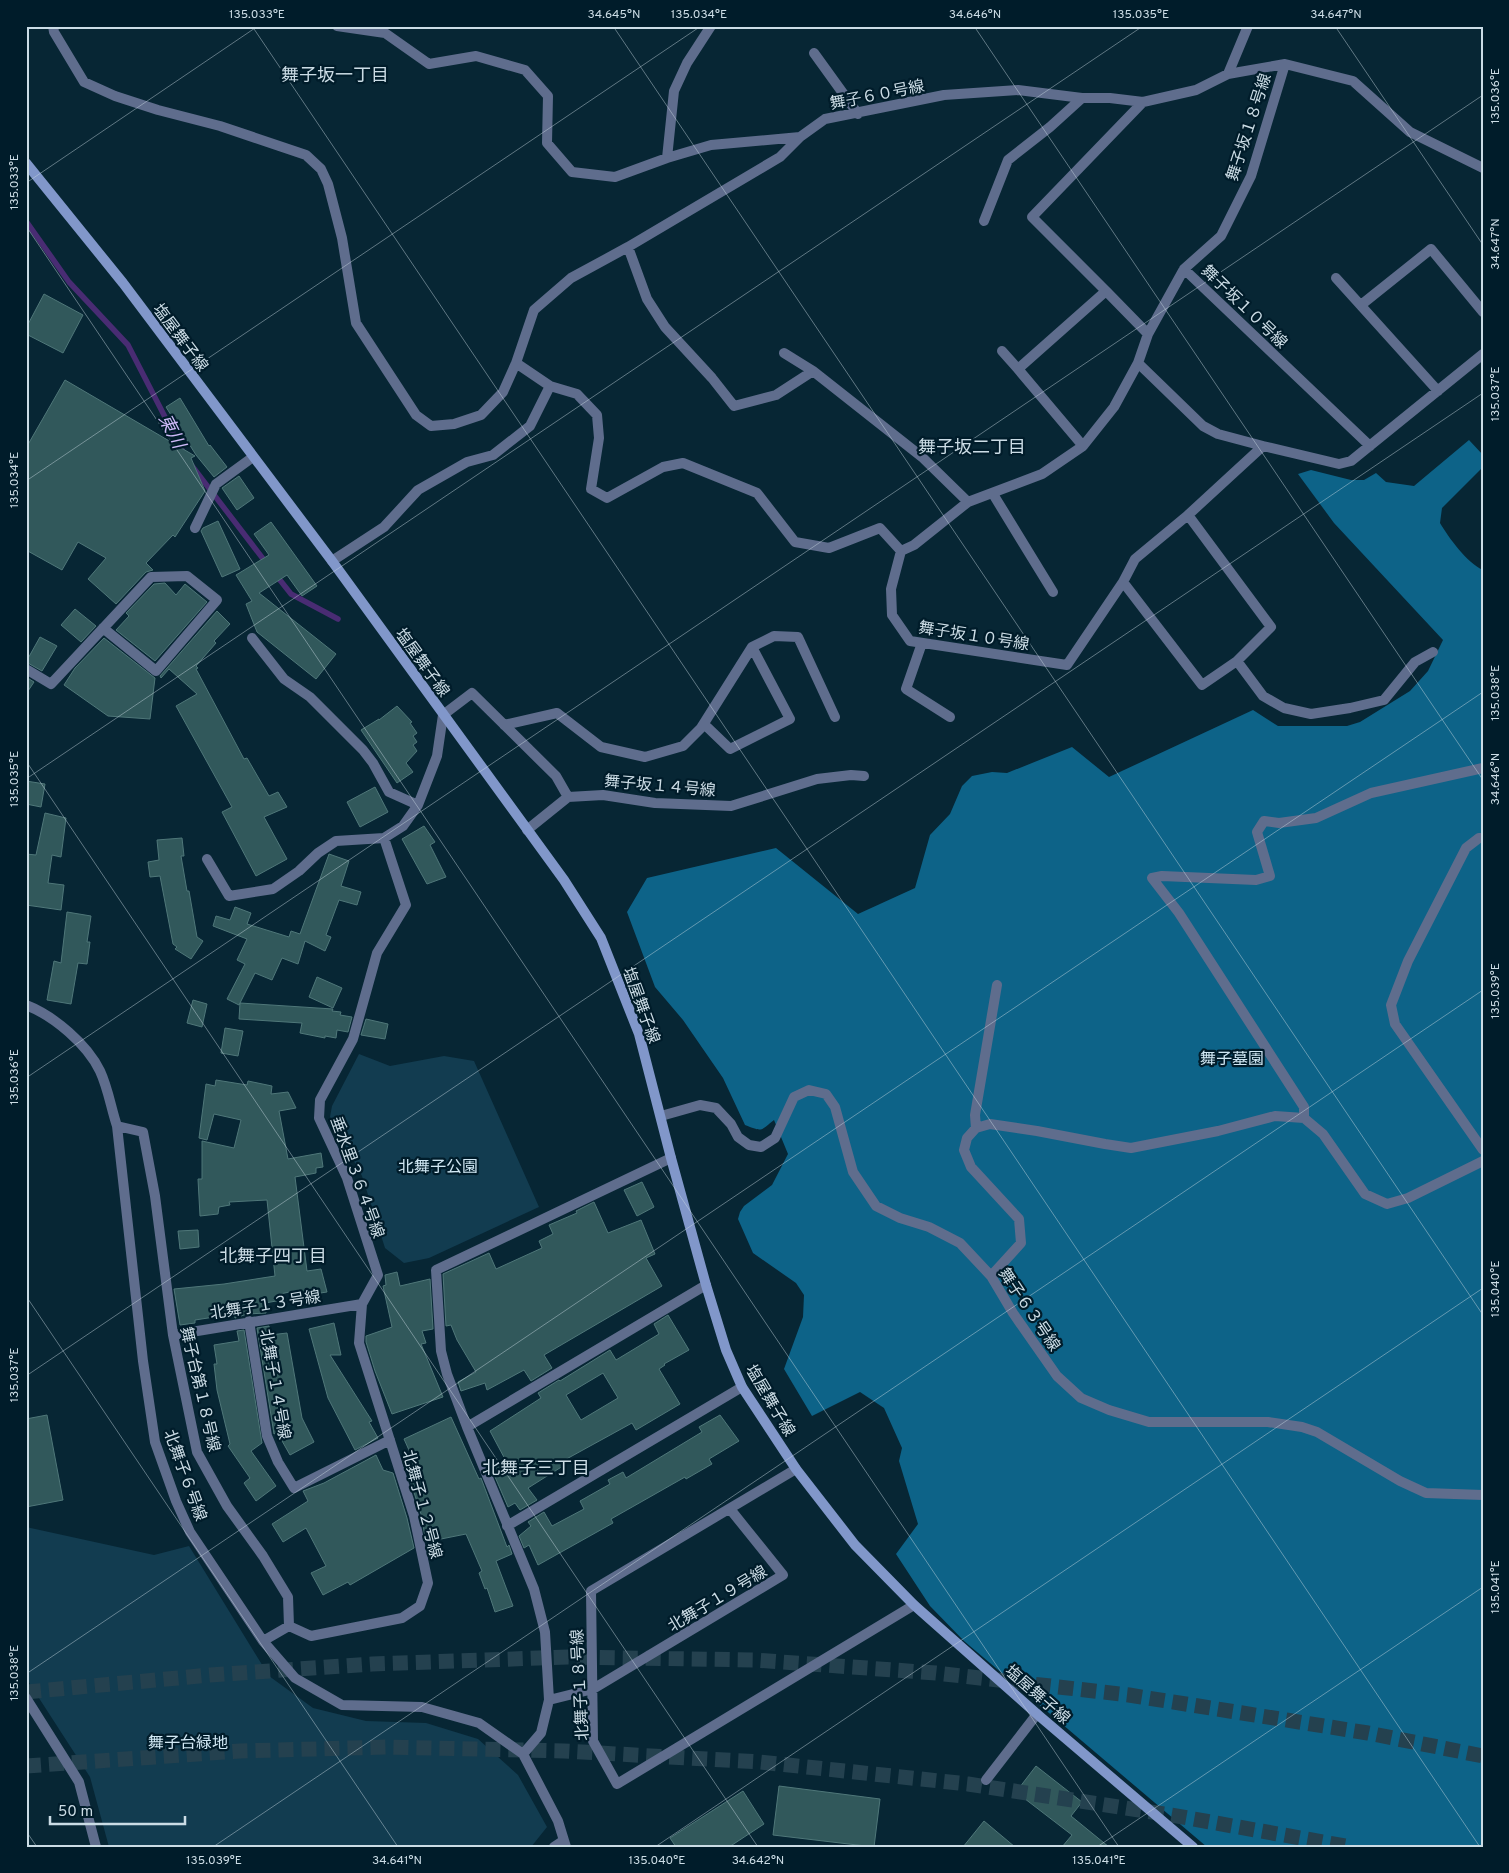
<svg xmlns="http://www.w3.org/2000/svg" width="1509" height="1873" font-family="Overpass,'Noto Sans JP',sans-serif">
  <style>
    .green { fill: #123c50 }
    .forest { fill: #0d6388 }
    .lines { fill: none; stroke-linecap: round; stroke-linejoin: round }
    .stream { stroke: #492c73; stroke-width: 5.5 }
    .building { fill: #31585b; stroke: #4f7779; fill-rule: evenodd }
    .highway-tunnel { stroke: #24414f; stroke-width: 15; stroke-dasharray: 15 8; stroke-linecap: butt }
    .street { stroke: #5f6d8d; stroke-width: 10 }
    .secondary { stroke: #8197ca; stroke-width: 10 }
    .ticks { fill: none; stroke: #cbdce5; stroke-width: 1; stroke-opacity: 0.45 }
    .labels { text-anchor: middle; stroke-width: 4.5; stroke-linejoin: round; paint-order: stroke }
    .street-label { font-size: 16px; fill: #cbdce5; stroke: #001c2a }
    .park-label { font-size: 16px; fill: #d1e8f4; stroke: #001c2a }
    .neighbourhood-label { font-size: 18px; fill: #cbdce5; stroke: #001c2a }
    .water-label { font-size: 18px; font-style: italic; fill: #cebaf8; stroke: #001c2a }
    .neatline { fill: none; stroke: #cbdce5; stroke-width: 2 }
    .ticks-label { font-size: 12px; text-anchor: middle; fill: #cbdce5 }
  </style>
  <rect width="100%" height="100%" fill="#072634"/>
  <!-- green -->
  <path class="green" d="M359,1054L390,1066L444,1056L474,1061L539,1207L429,1258L404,1263L385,1248L362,1176L330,1117L332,1106Z
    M26,1527L154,1555L189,1546L269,1676L313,1708L366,1721L426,1723L478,1739L518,1775L547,1827L531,1847H109L90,1777L26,1678Z"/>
  <!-- forest -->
  <path class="forest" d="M1469,440L1483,455V467L1442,508L1440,523C1449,538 1467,563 1483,570V1847H1207L964,1641L930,1606L896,1554L918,1524L899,1461L902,1448L884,1408L860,1392L812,1416L784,1369L803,1317L804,1295L796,1283L753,1253L738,1219L740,1212L744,1206L772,1185L788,1154L774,1120C760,1131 763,1132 745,1125L723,1078L683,1020L655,987L627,912L647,878L776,848L858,914L915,888L930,835L950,814L962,786L972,776L992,772L1007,773L1072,747L1109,777L1253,710L1278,726H1347L1360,722L1410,691L1428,671L1443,640L1334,523L1298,474L1311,470L1351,480H1364L1376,473L1386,482L1414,486Z"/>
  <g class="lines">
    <!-- stream -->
    <path class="stream" d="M26,221L69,282L128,345L183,452
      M192,466L267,564
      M276,575L291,594L338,619"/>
  </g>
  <!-- building -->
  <path class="building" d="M44,294L83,315L63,353L26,334V328Z
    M65,380L195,456L191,458L205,491L175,537L173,535L146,563L153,570L146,572L116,604L88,579L106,558L78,542L62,570L26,550V448Z
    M180,398L209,446L210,445L227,467L214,477L196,455L166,407Z
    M239,476L254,498L237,510L222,488Z
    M218,521L240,569L222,577L201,531L203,528Z
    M271,522L317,586L302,596L287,575L259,593L336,654L316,679L257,632L246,604L252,601L236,575L269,555L254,534Z
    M165,583L176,595L185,584L207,602L155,661L116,630L129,616L126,613L154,584Z
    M75,609L96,626L81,642L61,625Z
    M217,611L230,624L214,641L216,643L196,666L198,668L196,669L244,759L247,758L269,796L278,792L287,807L264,817L287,859L256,876L222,812L232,807L176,706L197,694L169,669L161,678L160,676Z
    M40,637L57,646L42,671L26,662Z
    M104,638L155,678L150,719L108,716L64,685L75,668Z
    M26,677L34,682L26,694Z
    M397,706L412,722L410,723L417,733L413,736L417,742L413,745L417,751L406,763L413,772L397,783L361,730L379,719V720Z
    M26,781L45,784L41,807L26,804Z
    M375,787L388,812L360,827L347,802Z
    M45,813L66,818L61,857L52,855L48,883L64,885L61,910L26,905V854L36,855Z
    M424,826L435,842L430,845L446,877L427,884L402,839Z
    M182,838L184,856H181L187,891H189L197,937L203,941L191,959L175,949L177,947L173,944L160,876L150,877L148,862L159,860L157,840Z
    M329,854L349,861L341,886L361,892L357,905L339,900L326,935L331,937L325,951L305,941L298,964L282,958L272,980L255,973L239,1005L227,999L245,964L237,960L247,939L213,926L216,916L230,920L235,907L251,913L247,924L289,937L291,931L300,934Z
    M67,912L91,916L87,942H90L87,964L78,963L71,1004L47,1000L54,961L61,963Z
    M317,977L342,988L333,1008L309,997Z
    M193,1000L207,1004L202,1027L187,1023Z
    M240,1003L333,1009L332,1011L341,1012L340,1015L352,1017L348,1032L337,1030L336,1038L325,1036V1038L300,1033L302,1023L239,1019Z
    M366,1019L388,1024L385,1039L361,1035Z
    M225,1028L243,1031L238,1056L221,1053Z
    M216,1080L247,1085L248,1081L272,1086L271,1094L288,1092L296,1108L279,1111L288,1159L321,1153L323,1167L316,1168V1173L295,1177L307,1271L321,1269L327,1292L301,1296L299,1290L280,1294L282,1300L265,1303L266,1313L247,1314L235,1318L234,1314L195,1320V1323L180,1325L174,1289L224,1284L275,1276L267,1200L229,1202L230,1205L219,1207L218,1214L200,1216L198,1179H202V1141L234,1148L241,1120L214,1114L207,1140L199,1138L206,1084L215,1086Z
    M642,1182L654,1207L637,1216L624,1190Z
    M594,1202L608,1233L641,1220L655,1254L646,1258L662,1286L544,1355L552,1368L531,1381L524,1370L487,1390L485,1383L461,1391L458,1382L476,1372L457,1340L451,1325L446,1326L443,1274L489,1253L496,1269L542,1248L539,1241L553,1234L549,1225L577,1213L576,1211Z
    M198,1230L199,1247L180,1249L178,1231Z
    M397,1272L400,1286L430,1279L433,1329L422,1331L426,1343L421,1344L443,1397L392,1414L375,1371L366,1342V1336L392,1327L383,1286L386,1285L385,1275Z
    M668,1315L689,1350L664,1364L665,1365L659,1369L680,1404L636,1430L632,1423L561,1462L563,1466L528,1488L537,1500L520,1510L515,1503L508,1507L492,1470L506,1461L490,1431L541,1398L538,1393L559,1380L560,1381L610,1350L616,1360L659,1334L654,1324ZM603,1373L618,1398L581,1420L566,1395Z
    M334,1323L341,1355H330L372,1421L369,1422L378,1438L355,1450L328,1398L309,1329Z
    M269,1326L270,1335L287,1333L302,1418L314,1442L290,1455L277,1432L274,1434L257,1328Z
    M244,1330L262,1443L251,1451L276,1486L256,1501L244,1483L250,1478L228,1446L230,1444L217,1390L214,1364H217L214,1345L239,1341L237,1331Z
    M47,1415L63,1500L26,1507V1419Z
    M720,1415L739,1441L709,1459L712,1464L686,1479L685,1477L611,1519L613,1523L538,1565L529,1545L524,1548L519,1536L531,1526L528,1522L544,1512L552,1526L584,1509L580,1501L610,1484L608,1480L623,1472L626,1478L702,1432L699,1427Z
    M451,1417L479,1479L481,1478L507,1547L509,1545L512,1554L496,1561L513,1606L495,1612L487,1588L485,1589L479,1573L482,1571L466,1534L426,1542L421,1514L409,1477L415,1478L414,1473L416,1472L411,1460L413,1459L404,1439Z
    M376,1455L383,1470L393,1473L407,1518L414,1548L350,1585L348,1582L323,1595L311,1573L326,1566L306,1528L283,1542L272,1524L308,1501L303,1491L324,1483Z
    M1036,1766L1082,1802L1071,1816L1109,1847H1062L1072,1835L1016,1792Z
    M779,1786L880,1799L874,1847L773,1835Z
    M743,1791L764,1824L729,1847H676L670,1838Z
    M984,1821L1015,1847H963Z"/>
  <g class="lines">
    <!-- highway-tunnel -->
    <path class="highway-tunnel" d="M26,1692L210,1675L372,1664L568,1657L754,1660L936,1673L1129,1695L1368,1733L1483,1756
      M26,1766L240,1751L387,1747L564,1751L760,1762L968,1784L1171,1815L1351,1847"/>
    <!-- street -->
    <path class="street" d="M53,26L54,32L84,82L115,96L158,110L220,126L306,155L321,169L328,184L342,238L356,323L416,415L431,426L454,424L481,415L503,392L516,363L534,310L571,278L628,247L780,157L800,137
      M337,26L385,33L429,64L476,56L525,70L548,96L547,143L572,172L615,177L667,158L711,145L800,137L825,119L944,95L1018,90L1082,98H1110L1143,102L1196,90L1228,74L1285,64L1353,81L1410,132L1483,168
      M814,53L858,114
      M1285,64L1251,176L1221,236L1184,269L1148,334L1138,363L1114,407L1083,446L1042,474L968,502L914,545L901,551L891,589L892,615L910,641L1067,665L1123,582L1202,685L1237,661L1271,627L1188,515L1263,446L1339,464L1351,461L1483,354
      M1228,74L1248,26
      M667,158L674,91L687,63L711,26
      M984,221L1008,160L1050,127L1082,98
      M628,247L647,299L665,327L712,378L734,406L776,395L813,371
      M1184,269L1370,446
      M1336,278L1438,391
      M1106,291L1032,217L1143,102
      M1361,305L1431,249L1483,312
      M1002,351L1018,369
      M784,353L813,371L922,457L968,502
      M516,363L550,386L577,394L597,415L599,438L591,489L607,498L663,467L683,463L757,493L795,542L829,548L880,528L901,551
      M1138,363L1203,426L1218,434L1263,446
      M1083,446L1018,369L1106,291L1148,334
      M993,494L1053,592
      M195,528L216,484L253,457
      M332,561L384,527L418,490L467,462L493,455L530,426L550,386
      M1123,582L1135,559L1188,515
      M252,638L284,679L310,697L363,750L373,763L389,792L418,805
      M922,643L906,689L950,717
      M1237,661L1263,696L1284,708L1311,714L1350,708L1384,700L1415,662L1433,652
      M26,669L51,684L151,577L187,576L217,600L156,671L103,628
      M704,724L730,749L790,719L752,647
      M504,725L557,713L601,747L645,757L683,746L701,728L752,647L774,636L798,637L835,717
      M568,797L603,795L655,803L731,806L817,779L851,775L864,776
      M1483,838H1479L1466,848L1408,961L1391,1005L1395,1024L1483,1150
      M207,859L229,896L273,889L299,871L318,853L336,841L384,838L403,826L418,805L437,756L443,715L472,693L556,776L568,797L527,830
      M26,1005C54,1016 87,1044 100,1071C108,1088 111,1108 117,1126L143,1361L155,1442L176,1501L190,1532L263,1641L295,1678L342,1705L422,1707L479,1723L523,1754L558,1821L566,1847
      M661,1116L700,1105L716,1108L731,1124L738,1137L749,1145L761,1147L775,1138L794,1097L809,1090L826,1094L835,1107L853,1172L876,1206L900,1218L929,1227L960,1243L991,1276L1013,1313L1057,1376L1081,1398L1109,1410L1149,1422H1268L1302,1427L1317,1432L1400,1481L1426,1493L1483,1495
      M1304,1118V1107L1179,913L1152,878L1162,876L1256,880L1270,876L1257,832L1264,821L1279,823L1316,818L1371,793L1483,768
      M117,1126L143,1132L155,1196L173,1335L197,1452L227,1506L263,1556L288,1597L289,1626L263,1641
      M976,1128L975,1115L997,985
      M991,1276L1021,1243L1019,1219L971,1167L964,1150L967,1138L976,1128L990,1124L1037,1131L1105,1144L1131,1148L1218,1131L1275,1116L1304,1118L1323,1134L1365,1194L1387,1204L1408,1198L1483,1161
      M249,1321L267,1436L278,1462L294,1488L390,1440
      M173,1335L362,1304
      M467,1427L706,1285
      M796,1469L591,1591L593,1741L617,1784L914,1605
      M507,1526L742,1387
      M289,1626L311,1636L402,1618L420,1606L428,1583L414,1516L359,1343L362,1304L378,1275L347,1178L319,1118L320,1100L353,1039L377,953L406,905L384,838
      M26,1698L79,1782L96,1847
      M549,1700L593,1689L783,1575L730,1509
      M523,1754L541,1733L549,1700L545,1632L534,1589L467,1427L447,1374L441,1351L436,1270L671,1158
      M986,1780L1037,1714
      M554,1847L563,1841"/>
    <!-- secondary -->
    <path class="secondary" d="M26,163L123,283L332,561L564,880L601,938L639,1034L671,1158L706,1285L726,1350L742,1387L796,1469L855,1545L914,1605L1037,1714L1193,1847"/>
  </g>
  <!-- ticks -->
  <path class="ticks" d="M252,26L1480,1847M613,26L1483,1315M974,26L1483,780M1335,26L1483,245M26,183L258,26M26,226L1119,1847M26,481L701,26M26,761L758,1847M26,779L1143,26M26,1078L1483,95M26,1296L398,1847M26,1376L1483,393M26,1674L1483,692M26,1831L37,1847M213,1847L1483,990M655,1847L1483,1288M1097,1847L1483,1587"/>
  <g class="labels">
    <!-- street labels -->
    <g class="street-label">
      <text transform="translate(877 94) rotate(-11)" y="6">舞子６０号線</text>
      <text transform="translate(1248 127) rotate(-72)" y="6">舞子坂１８号線</text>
      <text transform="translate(1245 306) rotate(44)" y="6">舞子坂１０号線</text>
      <text transform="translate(181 337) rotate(53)" y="6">塩屋舞子線</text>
      <text transform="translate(974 635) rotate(9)" y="6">舞子坂１０号線</text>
      <text transform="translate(423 662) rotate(54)" y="6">塩屋舞子線</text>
      <text transform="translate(660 785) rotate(5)" y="6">舞子坂１４号線</text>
      <text transform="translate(642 1005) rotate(70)" y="6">塩屋舞子線</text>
      <text transform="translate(358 1177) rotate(70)" y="6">垂水里３６４号線</text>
      <text transform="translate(265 1304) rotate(-9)" y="6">北舞子１３号線</text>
      <text transform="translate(1030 1309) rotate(56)" y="6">舞子６３号線</text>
      <text transform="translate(276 1384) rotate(80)" y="6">北舞子１４号線</text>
      <text transform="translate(201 1389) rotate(77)" y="6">舞子台第１８号線</text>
      <text transform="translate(771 1400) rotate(59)" y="6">塩屋舞子線</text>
      <text transform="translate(186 1475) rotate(70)" y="6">北舞子６号線</text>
      <text transform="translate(423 1504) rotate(75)" y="6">北舞子１２号線</text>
      <text transform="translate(717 1598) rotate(-31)" y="6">北舞子１９号線</text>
      <text transform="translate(579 1685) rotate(-93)" y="6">北舞子１８号線</text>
      <text transform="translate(1038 1694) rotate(41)" y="6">塩屋舞子線</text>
    </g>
    <!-- park labels -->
    <g class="park-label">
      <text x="1232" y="1064">舞子墓園</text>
      <text x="438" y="1172">北舞子公園</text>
      <text x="188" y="1748">舞子台緑地</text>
    </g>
    <!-- neighbourhood labels -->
    <g class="neighbourhood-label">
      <text x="335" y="81">舞子坂一丁目</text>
      <text x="972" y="453">舞子坂二丁目</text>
      <text x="273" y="1262">北舞子四丁目</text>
      <text x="536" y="1474">北舞子三丁目</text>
    </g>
    <!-- water labels -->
    <g class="water-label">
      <text transform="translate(172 431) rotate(63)" y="6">東川</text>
    </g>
  </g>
  <!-- border -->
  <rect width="1509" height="1873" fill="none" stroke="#001c2a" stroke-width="55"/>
  <!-- scale -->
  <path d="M50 1816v8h135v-8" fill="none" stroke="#cbdce5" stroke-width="2.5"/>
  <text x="58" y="1816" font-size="15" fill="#cbdce5" stroke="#001c2a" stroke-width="4" paint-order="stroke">50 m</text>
  <rect x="28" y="28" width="1454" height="1818" class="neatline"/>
  <g class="ticks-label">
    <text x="257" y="18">135.033°E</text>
    <text x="614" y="18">34.645°N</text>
    <text x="699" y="18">135.034°E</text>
    <text x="975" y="18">34.646°N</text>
    <text x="1141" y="18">135.035°E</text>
    <text x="1336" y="18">34.647°N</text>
    <text transform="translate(1495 96) rotate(-90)" y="4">135.036°E</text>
    <text transform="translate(14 182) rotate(-90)" y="4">135.033°E</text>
    <text transform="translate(1495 244) rotate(-90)" y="4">34.647°N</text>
    <text transform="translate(1495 394) rotate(-90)" y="4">135.037°E</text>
    <text transform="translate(14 480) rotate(-90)" y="4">135.034°E</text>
    <text transform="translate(1495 693) rotate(-90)" y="4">135.038°E</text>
    <text transform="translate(14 779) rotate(-90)" y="4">135.035°E</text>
    <text transform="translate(1495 779) rotate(-90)" y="4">34.646°N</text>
    <text transform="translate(1495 991) rotate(-90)" y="4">135.039°E</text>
    <text transform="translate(14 1077) rotate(-90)" y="4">135.036°E</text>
    <text transform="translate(1495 1289) rotate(-90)" y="4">135.040°E</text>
    <text transform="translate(14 1375) rotate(-90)" y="4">135.037°E</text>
    <text transform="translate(1495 1587) rotate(-90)" y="4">135.041°E</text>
    <text transform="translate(14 1673) rotate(-90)" y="4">135.038°E</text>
    <text x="214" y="1864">135.039°E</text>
    <text x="397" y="1864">34.641°N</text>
    <text x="657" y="1864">135.040°E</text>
    <text x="758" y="1864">34.642°N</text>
    <text x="1099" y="1864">135.041°E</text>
  </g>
</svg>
